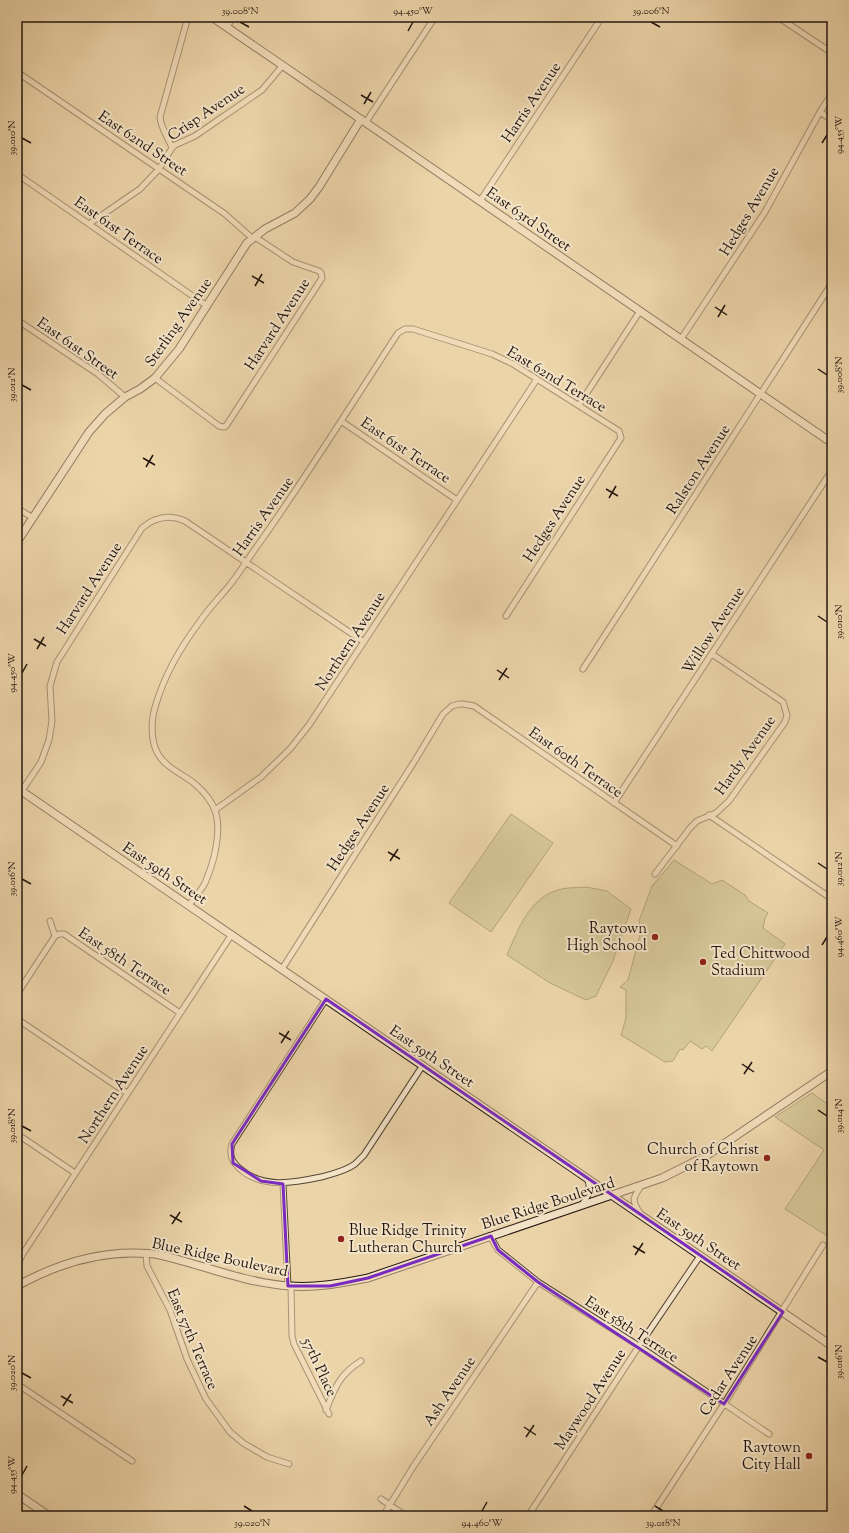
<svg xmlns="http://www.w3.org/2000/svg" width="849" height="1533" font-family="'Sorts Mill Goudy',serif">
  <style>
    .green { fill: #bcbb85; stroke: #6f684a }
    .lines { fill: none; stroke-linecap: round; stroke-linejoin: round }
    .street-casing { stroke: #544636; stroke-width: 7 }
    .secondary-casing { stroke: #22160f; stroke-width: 9 }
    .street { stroke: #f3e3c7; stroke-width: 5 }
    .secondary { stroke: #f3e3c7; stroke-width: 7 }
    .marked { fill: none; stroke: #7b2cbf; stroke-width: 3; stroke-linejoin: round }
    .ticks { fill: none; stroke: #22160f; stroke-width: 1.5 }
    .poi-dot { fill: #8f2418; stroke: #f3e3c7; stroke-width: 1.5 }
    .labels { text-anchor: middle; stroke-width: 4; stroke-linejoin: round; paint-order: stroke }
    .street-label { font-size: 15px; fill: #22160f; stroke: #f3e3c7 }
    .poi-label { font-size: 15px; fill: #22160f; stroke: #f3e3c7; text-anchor: end }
    .neatline { fill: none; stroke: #22160f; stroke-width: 1.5 }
    .ticks-label { font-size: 10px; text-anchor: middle; fill: #22160f }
  </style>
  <rect width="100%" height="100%" fill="#ecd4a9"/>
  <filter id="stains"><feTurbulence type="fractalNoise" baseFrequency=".005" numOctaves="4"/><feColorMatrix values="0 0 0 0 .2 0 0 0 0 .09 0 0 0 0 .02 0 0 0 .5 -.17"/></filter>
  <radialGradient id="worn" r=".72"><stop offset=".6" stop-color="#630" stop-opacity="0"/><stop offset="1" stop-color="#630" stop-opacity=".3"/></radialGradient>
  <!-- green -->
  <path class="green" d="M511,814L553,843L491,932L449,903Z
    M674,860L712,884L722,880L745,895L749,901L768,913L765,918L763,928L785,944L712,1051L706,1046L702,1049L690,1041L683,1050L680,1049L673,1061L665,1062L621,1035L626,1018V990L620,987L628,980L641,931L639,921L652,886Z
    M586,887L607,891L631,909L613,961L596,996L586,1000L550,983L507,955C518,930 529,898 558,890C567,887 577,888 586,887Z
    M812,1093L832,1107V1232L829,1237L785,1209L824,1150L775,1117Z"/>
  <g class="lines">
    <defs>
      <path id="street" d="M81,17L87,19L91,17
        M778,17L832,53
        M227,27L233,17
        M17,72L225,214L252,238
        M820,112L832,120
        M366,122L435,17
        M172,148C168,137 161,129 160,117L188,17
        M17,174L207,306
        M480,201L602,17
        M89,224L140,189L159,169L172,148L175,145L195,136L262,90L283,65
        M17,320L98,374L125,397
        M681,339L765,212L820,112L832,93
        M155,378L219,426L224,427L226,426L322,278L321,273L319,271L293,262L255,237
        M579,405L640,311
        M341,421L457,500
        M17,508L33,518
        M583,669L832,283
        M17,798L41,762L49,740L52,721L50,686L57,662L142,528C155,517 169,514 185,521L364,642
        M614,803L832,470
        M215,810L261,777L290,749L309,725L537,379
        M709,815L832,899
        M655,874L690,828L697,821L716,813L729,801L785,722L787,715L783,702L712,654
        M189,905C194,898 201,891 205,883C210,871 214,860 216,847C221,819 217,803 195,784C183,774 166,768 158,754C150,740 151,719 156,704C165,674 182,645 201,620C209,608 220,597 229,586C241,571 251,554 263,538C310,471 353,402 398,333L405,329H413L492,354L513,364L619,431L621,438L506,616
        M55,936L59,934H64L180,1013
        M282,969L414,762L443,714L452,706L459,704H463L474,706L677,846
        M17,994L55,936L50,921
        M326,999L232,1144C229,1154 231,1161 239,1168C262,1189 293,1183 321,1177C332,1174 346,1171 355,1164C358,1161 361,1158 364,1155L423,1065
        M17,1019L127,1093
        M17,1134L75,1173
        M283,1184L288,1286
        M582,1205C588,1196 592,1189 587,1178
        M640,1213C631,1200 633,1197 642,1185
        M490,1236L498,1250L538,1282L639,1346L769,1434
        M146,1254L147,1266L170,1310L187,1359L206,1399L230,1432L243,1443L267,1457L289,1464
        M17,1267L22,1255L232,934
        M291,1286L292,1336L294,1344L329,1414
        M17,1384L132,1461
        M326,1410C335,1387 340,1374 361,1361
        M381,1499L406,1516
        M383,1516L413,1467L538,1282
        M528,1516L639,1346L700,1256
        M651,1516L724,1404L823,1245"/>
      <path id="secondary" d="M212,17L832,443
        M17,542L89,432L105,414L125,397L140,389L155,378L179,349L247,243L265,229L295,213L310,199L319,187L361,119
        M17,788L832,1346
        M17,1286C53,1266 91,1253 133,1253C141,1253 151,1253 160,1255C203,1265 245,1283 290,1286C317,1288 342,1283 368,1278L662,1178L706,1156L832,1071
        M17,1494L49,1516"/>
    </defs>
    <!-- street casing -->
    <use href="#street" class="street-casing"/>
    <!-- secondary casing -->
    <use href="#secondary" class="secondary-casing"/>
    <!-- street -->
    <use href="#street" class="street"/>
    <!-- secondary -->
    <use href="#secondary" class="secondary"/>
  </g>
  <!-- marked area -->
  <path d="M0 0H849V1533H0ZM326,999L783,1312L724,1404L538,1282L498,1250L491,1236L368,1278L330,1286H288L283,1184L261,1181L233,1163L232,1144Z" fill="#ecd4a9" fill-opacity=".55" fill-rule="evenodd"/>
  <path class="marked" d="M326,999L783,1312L724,1404L538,1282L498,1250L491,1236L368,1278L330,1286H288L283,1184L261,1181L233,1163L232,1144Z"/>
  <!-- ticks -->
  <path class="ticks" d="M240,22L249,27M651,22L660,27M408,31L413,22M361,95L373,102M364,104L371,92M22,138L31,143M822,143L827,135M252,276L264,283M255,286L262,274M715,307L727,315M718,317L725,305M818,369L827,375M22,385L31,390M143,458L155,465M146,467L153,455M606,489L618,496M609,498L616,486M818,616L827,622M34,639L46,646M37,649L44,637M497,670L509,678M22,673L27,664M499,680L507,668M388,852L400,859M390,861L398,849M818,863L827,869M22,879L31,884M822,945L827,937M279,1033L291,1040M281,1043L289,1031M742,1064L754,1072M744,1074L752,1062M818,1110L827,1116M22,1126L31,1131M170,1215L182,1222M172,1224L180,1212M633,1246L645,1253M635,1255L643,1243M818,1357L827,1362M22,1373L31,1378M61,1396L73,1403M63,1406L71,1394M524,1427L536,1435M526,1437L534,1425M22,1475L27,1466M244,1506L252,1511M655,1506L663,1511M482,1511L487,1502"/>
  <!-- markers -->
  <g class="poi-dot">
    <circle cx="655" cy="937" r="4"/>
    <circle cx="703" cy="962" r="4"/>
    <circle cx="767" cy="1158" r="4"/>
    <circle cx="341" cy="1239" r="4"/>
    <circle cx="809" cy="1456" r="4"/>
  </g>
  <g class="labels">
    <!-- street labels -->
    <g class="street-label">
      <text transform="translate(531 102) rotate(-56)" y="5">Harris Avenue</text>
      <text transform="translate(206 112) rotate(-34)" y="5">Crisp Avenue</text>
      <text transform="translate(143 143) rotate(34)" y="5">East 62nd Street</text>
      <text transform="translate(749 211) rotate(-59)" y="5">Hedges Avenue</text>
      <text transform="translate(529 219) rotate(35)" y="5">East 63rd Street</text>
      <text transform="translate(119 230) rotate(35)" y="5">East 61st Terrace</text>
      <text transform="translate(178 322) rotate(-55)" y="5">Sterling Avenue</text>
      <text transform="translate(277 324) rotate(-57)" y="5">Harvard Avenue</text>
      <text transform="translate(78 348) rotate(35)" y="5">East 61st Street</text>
      <text transform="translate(557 379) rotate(31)" y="5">East 62nd Terrace</text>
      <text transform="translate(406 450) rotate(34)" y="5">East 61st Terrace</text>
      <text transform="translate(698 469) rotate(-57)" y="5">Ralston Avenue</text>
      <text transform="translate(263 516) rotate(-55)" y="5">Harris Avenue</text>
      <text transform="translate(554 518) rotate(-57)" y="5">Hedges Avenue</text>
      <text transform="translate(89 588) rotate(-57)" y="5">Harvard Avenue</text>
      <text transform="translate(713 630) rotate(-57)" y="5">Willow Avenue</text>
      <text transform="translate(350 641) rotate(-57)" y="5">Northern Avenue</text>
      <text transform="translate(745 755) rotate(-55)" y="5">Hardy Avenue</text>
      <text transform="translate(576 762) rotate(35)" y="5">East 60th Terrace</text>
      <text transform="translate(358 827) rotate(-57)" y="5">Hedges Avenue</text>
      <text transform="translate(165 873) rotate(34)" y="5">East 59th Street</text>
      <text transform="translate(125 961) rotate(34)" y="5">East 58th Terrace</text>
      <text transform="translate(432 1056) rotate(34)" y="5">East 59th Street</text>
      <text transform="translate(113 1094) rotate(-57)" y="5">Northern Avenue</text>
      <text transform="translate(548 1203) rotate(-18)" y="5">Blue Ridge Boulevard</text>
      <text transform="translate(699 1239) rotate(34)" y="5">East 59th Street</text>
      <text transform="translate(220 1257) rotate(12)" y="5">Blue Ridge Boulevard</text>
      <text transform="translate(632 1329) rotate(33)" y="5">East 58th Terrace</text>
      <text transform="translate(193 1339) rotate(67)" y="5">East 57th Terrace</text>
      <text transform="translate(320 1367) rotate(65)" y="5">57th Place</text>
      <text transform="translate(728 1375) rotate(-57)" y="5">Cedar Avenue</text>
      <text transform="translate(449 1391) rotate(-56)" y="5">Ash Avenue</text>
      <text transform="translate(590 1399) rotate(-57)" y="5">Maywood Avenue</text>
    </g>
    <!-- poi labels -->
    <g class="poi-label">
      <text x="647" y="933">Raytown<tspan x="647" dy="17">High School</tspan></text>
      <text x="711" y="958" text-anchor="start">Ted Chittwood<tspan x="711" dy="17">Stadium</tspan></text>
      <text x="759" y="1154">Church of Christ<tspan x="759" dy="17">of Raytown</tspan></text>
      <text x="349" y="1235" text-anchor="start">Blue Ridge Trinity<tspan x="349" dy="17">Lutheran Church</tspan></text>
      <text x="801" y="1452">Raytown<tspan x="801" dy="17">City Hall</tspan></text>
    </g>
  </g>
  <!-- margin -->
  <rect width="849" height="1533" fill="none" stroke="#ecd4a9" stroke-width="44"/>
  <rect x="22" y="22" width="805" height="1489" class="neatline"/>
  <g class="ticks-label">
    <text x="240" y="14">39.008°N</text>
    <text x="413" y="14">94.450°W</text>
    <text x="651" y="14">39.006°N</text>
    <text transform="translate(838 135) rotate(-90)" y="4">94.455°W</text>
    <text transform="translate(11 138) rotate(-90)" y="4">39.010°N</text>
    <text transform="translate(838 375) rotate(-90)" y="4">39.008°N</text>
    <text transform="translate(11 385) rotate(-90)" y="4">39.012°N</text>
    <text transform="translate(838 622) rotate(-90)" y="4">39.010°N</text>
    <text transform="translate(11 673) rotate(-90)" y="4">94.450°W</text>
    <text transform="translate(838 869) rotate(-90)" y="4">39.012°N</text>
    <text transform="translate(11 879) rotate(-90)" y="4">39.016°N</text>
    <text transform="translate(838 937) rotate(-90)" y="4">94.460°W</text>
    <text transform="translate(838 1116) rotate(-90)" y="4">39.014°N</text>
    <text transform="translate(11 1126) rotate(-90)" y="4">39.018°N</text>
    <text transform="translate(838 1362) rotate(-90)" y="4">39.016°N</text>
    <text transform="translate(11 1373) rotate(-90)" y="4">39.020°N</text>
    <text transform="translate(11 1475) rotate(-90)" y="4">94.455°W</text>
    <text x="252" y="1526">39.020°N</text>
    <text x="482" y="1526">94.460°W</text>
    <text x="663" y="1526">39.018°N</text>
  </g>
  <rect width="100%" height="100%" filter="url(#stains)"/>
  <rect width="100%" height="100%" fill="url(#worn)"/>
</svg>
